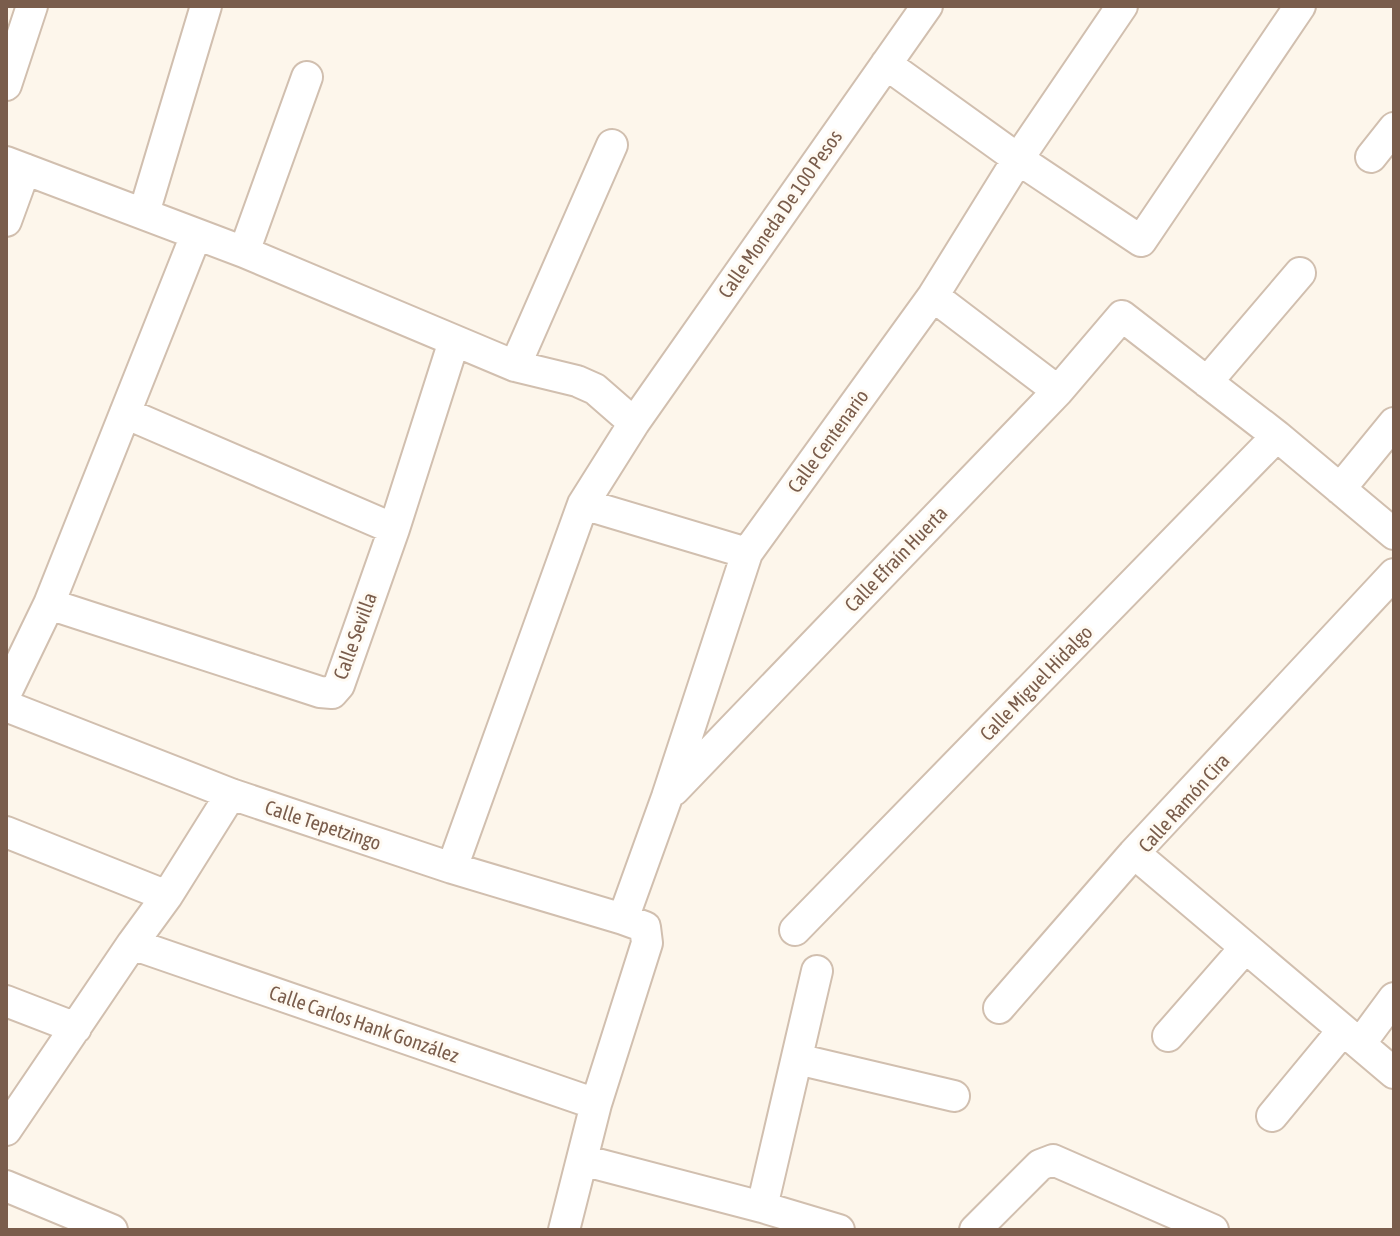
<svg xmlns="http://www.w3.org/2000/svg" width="1400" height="1236" font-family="'Asap Condensed',sans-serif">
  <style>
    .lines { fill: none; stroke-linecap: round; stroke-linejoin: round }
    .street-casing { stroke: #d1bfaf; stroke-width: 34 }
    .street { stroke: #fff; stroke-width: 30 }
    .labels { text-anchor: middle; stroke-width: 6; stroke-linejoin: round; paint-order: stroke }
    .street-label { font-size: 20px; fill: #7a5d4c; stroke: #fffaf2 }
  </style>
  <rect width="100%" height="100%" fill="#fdf6eb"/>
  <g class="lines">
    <defs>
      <path id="street" d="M886,64L1018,159L1141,241L1300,6
        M6,85L32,6
        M1371,157L1394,128
        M6,162L244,252L515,366L577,381L595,389L634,423
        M144,213L206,6
        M6,221L25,169
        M244,252L307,77
        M933,296L1058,391
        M515,366L612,145
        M1207,382L1300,273
        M125,413L394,529
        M1340,489L1394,423
        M583,504L747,553
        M49,604L320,692L332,693L339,685L394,529L454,341
        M6,693L49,604L196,235
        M6,706L231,794L452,868L623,919L645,927L647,943L596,1104L564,1230
        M674,790L1058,391L1122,316L1277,436L1394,534
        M6,832L167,896
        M1134,853L1394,1073
        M452,868L583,504L634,423L927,6
        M623,919L667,797L747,553L933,296L1018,159L1122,6
        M795,930L1277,436
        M132,944L596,1104
        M6,1001L76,1028
        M999,1008L1134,853L1394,574
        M1168,1036L1245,948
        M1360,1044L1394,998
        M797,1059L954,1096
        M1272,1116L1343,1030
        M6,1130L132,944L167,896L231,794
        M582,1160L762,1207L839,1230
        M6,1186L112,1230
        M762,1207L817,971
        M975,1230L1040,1165L1053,1160L1213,1230"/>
    </defs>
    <!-- street casing -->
    <use href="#street" class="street-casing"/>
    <!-- street -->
    <use href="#street" class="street"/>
  </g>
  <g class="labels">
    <!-- street labels -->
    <g class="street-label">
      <text transform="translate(780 214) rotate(-55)" y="7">Calle Moneda De 100 Pesos</text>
      <text transform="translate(828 441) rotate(-54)" y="7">Calle Centenario</text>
      <text transform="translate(896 559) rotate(-46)" y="7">Calle Efraín Huerta</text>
      <text transform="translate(355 636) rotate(-70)" y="7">Calle Sevilla</text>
      <text transform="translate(1036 683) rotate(-46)" y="7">Calle Miguel Hidalgo</text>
      <text transform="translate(1184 803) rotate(-48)" y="7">Calle Ramón Cira</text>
      <text transform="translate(323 825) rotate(18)" y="7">Calle Tepetzingo</text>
      <text transform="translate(364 1024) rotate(19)" y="7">Calle Carlos Hank González</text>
    </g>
  </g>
  <!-- border -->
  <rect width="1400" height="1236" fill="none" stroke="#7a5d4c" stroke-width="16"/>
</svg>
